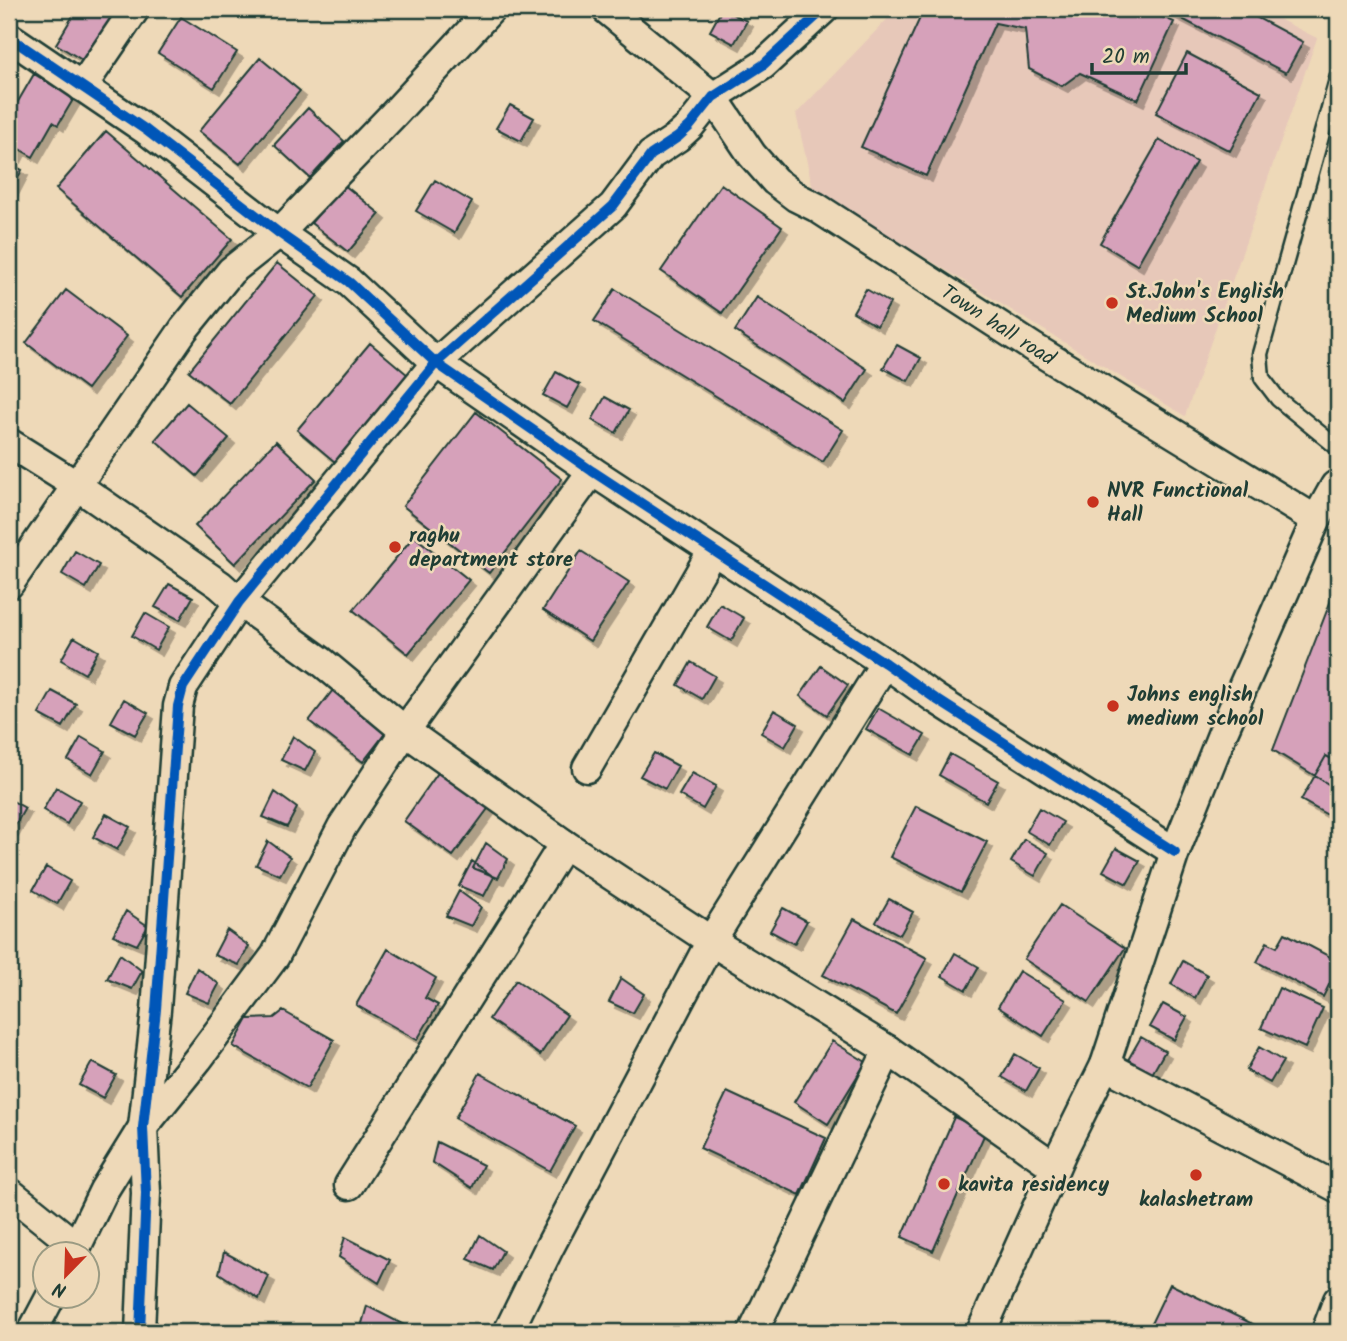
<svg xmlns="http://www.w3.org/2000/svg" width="1347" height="1341" font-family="Kalam,sans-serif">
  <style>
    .built { fill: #e7c8b9 }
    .building { fill: #d6a1ba; stroke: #1f3d34; stroke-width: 2; filter: url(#shadow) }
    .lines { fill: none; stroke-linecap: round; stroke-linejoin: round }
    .service-casing { stroke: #1f3d34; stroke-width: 19 }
    .minor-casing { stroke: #1f3d34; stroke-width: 33 }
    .service { stroke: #eed9b8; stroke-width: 14 }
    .minor { stroke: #eed9b8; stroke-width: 28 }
    .cycleway-casing { stroke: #eed9b8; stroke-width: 15 }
    .cycleway { stroke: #0057b8; stroke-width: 10 }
    .poi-dot { fill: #c8321e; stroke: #eed9b8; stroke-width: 2.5 }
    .labels { text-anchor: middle; stroke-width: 5; stroke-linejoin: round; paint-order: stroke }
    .poi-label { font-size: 21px; font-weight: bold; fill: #1f3d34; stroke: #eed9b8; text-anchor: start }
    .street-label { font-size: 21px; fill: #1f3d34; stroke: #eed9b8 }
  </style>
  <defs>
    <filter id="shadow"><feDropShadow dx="6" dy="6" stdDeviation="0" flood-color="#0004"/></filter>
  </defs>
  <rect width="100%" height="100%" fill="#eed9b8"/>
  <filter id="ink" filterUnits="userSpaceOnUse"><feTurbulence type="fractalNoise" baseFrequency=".0143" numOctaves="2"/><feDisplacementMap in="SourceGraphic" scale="14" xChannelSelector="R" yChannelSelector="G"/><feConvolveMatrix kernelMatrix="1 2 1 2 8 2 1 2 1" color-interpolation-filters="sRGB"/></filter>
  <g filter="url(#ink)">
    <!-- built -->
    <path class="built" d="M897,9H1259L1317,38L1185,416L813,189L796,114Z"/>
    <!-- building -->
    <path class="building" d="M77,9H120L87,63L56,44Z
      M722,9L747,21L734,44L710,31Z
      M924,9H1144L1174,22L1138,100L1080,73L1062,86L1029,69L1025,29L995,23L926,176L861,147Z
      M1163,9H1241L1303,42L1286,73Z
      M181,17L237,52L214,88L158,53Z
      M1187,53L1261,92L1230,151L1156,113Z
      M260,58L300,91L240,164L199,131Z
      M34,74L74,98L58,125L53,122L33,157L19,149L15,157L9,153V117Z
      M510,105L534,118L521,141L496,128Z
      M308,108L344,141L310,178L274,145Z
      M106,131L232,239L182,297L56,189Z
      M1159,140L1196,162L1137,265L1100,243Z
      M9,163L22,170L9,195Z
      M435,180L472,202L454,233L416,211Z
      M343,184L380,214L348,252L311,223Z
      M721,184L782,227L722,313L661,271Z
      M277,263L318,296L230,404L189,371Z
      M615,289L843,430L823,462L594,321Z
      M866,289L890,303L877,326L853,312Z
      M66,290L127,336L87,389L26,343Z
      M757,297L867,369L845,403L735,331Z
      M370,343L408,375L335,462L297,430Z
      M897,345L921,358L908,381L883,368Z
      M556,372L580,385L567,408L543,395Z
      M605,397L629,410L616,433L592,420Z
      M187,403L229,438L197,476L155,440Z
      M476,412L562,479L489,573L403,506Z
      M276,441L316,479L235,564L195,526Z
      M414,536L469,580L408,654L353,610Z
      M75,551L99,565L86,588L62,574Z
      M581,551L629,582L590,641L543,610Z
      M1338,582V790L1273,750Z
      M169,584L193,597L180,620L155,607Z
      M720,604L744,618L731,641L707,627Z
      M145,613L169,627L156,650L132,636Z
      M74,637L98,651L85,674L61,660Z
      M691,662L715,676L702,699L678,685Z
      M821,666L848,685L827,715L800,696Z
      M333,690L387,731L363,762L309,721Z
      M52,691L76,704L63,727L39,714Z
      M124,699L148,713L135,735L111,722Z
      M878,708L925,735L913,755L866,729Z
      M774,710L798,724L785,747L761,733Z
      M293,736L315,752L305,771L281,760Z
      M81,737L105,751L92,774L68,760Z
      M654,753L678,766L665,789L640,776Z
      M950,754L998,781L986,802L939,775Z
      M1326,756L1338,762V799L1333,818L1301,800Z
      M440,770L490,806L453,856L404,821Z
      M692,773L716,786L703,809L679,795Z
      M56,787L80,801L67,824L43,810Z
      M275,792L297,808L287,827L263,817Z
      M9,799L25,808L12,831L9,829Z
      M916,806L987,842L961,892L890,857Z
      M1039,808L1063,822L1050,845L1026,831Z
      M106,814L130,827L117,850L93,837Z
      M1024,839L1048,853L1035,876L1011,862Z
      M268,841L290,857L280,875L256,865Z
      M486,843L508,859L498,878L473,868Z
      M1116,848L1140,861L1127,884L1103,871Z
      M472,861L494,877L484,896L459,886Z
      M46,867L70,881L57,904L33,890Z
      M459,891L481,907L471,926L446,916Z
      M889,899L913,912L900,935L876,922Z
      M1060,905L1125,948L1089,1002L1024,959Z
      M783,908L807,921L794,944L770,931Z
      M126,911L148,926L137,945L113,935Z
      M854,919L927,958L896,1014L823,975Z
      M227,930L249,946L239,965L214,955Z
      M1285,933L1338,961V967L1323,997L1257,962L1267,942L1277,947Z
      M388,949L436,978L425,998L438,1005L417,1040L356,1005Z
      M955,953L979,967L966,990L942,976Z
      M120,954L142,971L132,989L107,979Z
      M1183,961L1207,975L1195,998L1171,984Z
      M197,968L219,984L209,1003L185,993Z
      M1019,971L1066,1000L1043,1036L998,1007Z
      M621,978L644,994L633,1013L609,1002Z
      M516,980L567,1015L540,1055L489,1019Z
      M1279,988L1323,1008L1305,1048L1261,1028Z
      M1163,1004L1187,1017L1174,1040L1150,1027Z
      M283,1011L334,1040L307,1088L233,1046L248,1019L274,1018Z
      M1141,1037L1165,1051L1152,1074L1128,1060Z
      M832,1041L866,1062L828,1124L794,1102Z
      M1259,1047L1283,1061L1270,1083L1246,1070Z
      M1015,1054L1039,1068L1026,1091L1002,1077Z
      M92,1062L116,1075L103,1098L79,1085Z
      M480,1073L575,1126L550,1171L455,1118Z
      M727,1092L826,1138L800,1195L700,1148Z
      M954,1117L986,1131L933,1251L902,1237Z
      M437,1142L483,1165L472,1188L432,1162Z
      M480,1235L503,1251L493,1270L468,1259Z
      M345,1237L390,1260L379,1283L339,1257Z
      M224,1252L269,1276L259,1299L219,1273Z
      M1170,1284L1261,1328L1259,1332H1147Z
      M367,1306L412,1329L411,1332H369L361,1327Z"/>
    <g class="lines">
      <defs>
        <path id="service" d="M1338,76L1260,354L1262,378L1278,399L1338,448"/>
        <g id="minor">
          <path id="s1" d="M606,9L713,97L752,155L775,181L796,197L816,207L1034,348L1316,520"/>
          <path d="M9,37L146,130L279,233L349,282L436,363L592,471L885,663L936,699L1175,852"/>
          <path d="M82,87L135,9"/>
          <path d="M9,443L76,485L220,585L239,602L321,661L405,731L564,844L711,941L888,1050L1055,1167"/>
          <path d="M9,584L184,329L231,271L279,233L394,114L491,9"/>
          <path d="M587,768L713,550"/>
          <path d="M1105,1065L1338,1188"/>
          <path d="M349,1185L564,844"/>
          <path d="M9,1192L76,1246"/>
          <path d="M73,1254L104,1190L143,1127L198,1059L275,956L342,827L405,731L592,471"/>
          <path d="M32,1332L51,1296"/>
          <path d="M140,1332L146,1193L143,1127L156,1010L178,706L183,687L239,602L436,363L613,206L651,155L678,137L690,126L713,97L763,65L824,9"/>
          <path d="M508,1332L549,1248L711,941L885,663"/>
          <path d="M753,1332L888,1050"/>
          <path d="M981,1332L1062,1152L1105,1065L1175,852L1223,732L1316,520L1335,486L1338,484"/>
          <path d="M1326,1332L1338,1300"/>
        </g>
      </defs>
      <!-- service casing -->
      <use href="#service" class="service-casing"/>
      <!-- minor casing -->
      <use href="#minor" class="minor-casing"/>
      <!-- service -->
      <use href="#service" class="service"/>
      <!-- minor -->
      <use href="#minor" class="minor"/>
      <defs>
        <path id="cycleway" d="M9,37L146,130L279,233L349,282L436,363L592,471L885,663L936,699L1175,852
          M140,1332L146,1193L143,1127L156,1010L178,706L183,687L239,602L436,363L613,206L651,155L678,137L690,126L713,97L763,65L824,9"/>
      </defs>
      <!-- cycleway casing -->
      <use href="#cycleway" class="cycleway-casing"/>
      <!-- cycleway -->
      <use href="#cycleway" class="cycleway"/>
    </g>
  </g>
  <!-- markers -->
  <g class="poi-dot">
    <circle cx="1112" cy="303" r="7"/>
    <circle cx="1093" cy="502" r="7"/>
    <circle cx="395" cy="547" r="7"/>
    <circle cx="1113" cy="706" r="7"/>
    <circle cx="1196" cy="1175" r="7"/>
    <circle cx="944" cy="1184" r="7"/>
  </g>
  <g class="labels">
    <!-- poi labels -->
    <g class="poi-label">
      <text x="1126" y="298">St.John's English<tspan x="1126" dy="24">Medium School</tspan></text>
      <text x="1107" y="497">NVR Functional<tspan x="1107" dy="24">Hall</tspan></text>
      <text x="409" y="542">raghu<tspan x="409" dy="24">department store</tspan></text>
      <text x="1127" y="701">Johns english<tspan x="1127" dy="24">medium school</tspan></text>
      <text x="958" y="1191">kavita residency</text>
      <text x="1196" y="1206" text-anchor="middle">kalashetram</text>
    </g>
    <!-- street labels -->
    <g class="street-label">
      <text dy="7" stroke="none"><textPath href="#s1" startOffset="509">Town hall road</textPath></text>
    </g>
  </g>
  <!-- margin -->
  <rect width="1347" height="1341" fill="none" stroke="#eed9b8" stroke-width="35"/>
  <rect x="18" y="18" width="1312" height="1306" fill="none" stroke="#1f3d34" stroke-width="2.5" filter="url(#ink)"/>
  <!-- north arrow -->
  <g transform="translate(66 1275) rotate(203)"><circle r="33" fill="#eed9b8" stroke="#9b9b83" stroke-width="2"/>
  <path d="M0-5L12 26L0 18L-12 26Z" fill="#c8321e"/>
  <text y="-10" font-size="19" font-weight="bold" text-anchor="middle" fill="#1f3d34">N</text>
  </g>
  <!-- scale -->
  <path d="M1092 63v10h94v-10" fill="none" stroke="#1f3d34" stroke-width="3.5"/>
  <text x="1102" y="63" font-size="21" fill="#1f3d34" stroke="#eed9b8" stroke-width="5" paint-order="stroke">20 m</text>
</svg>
